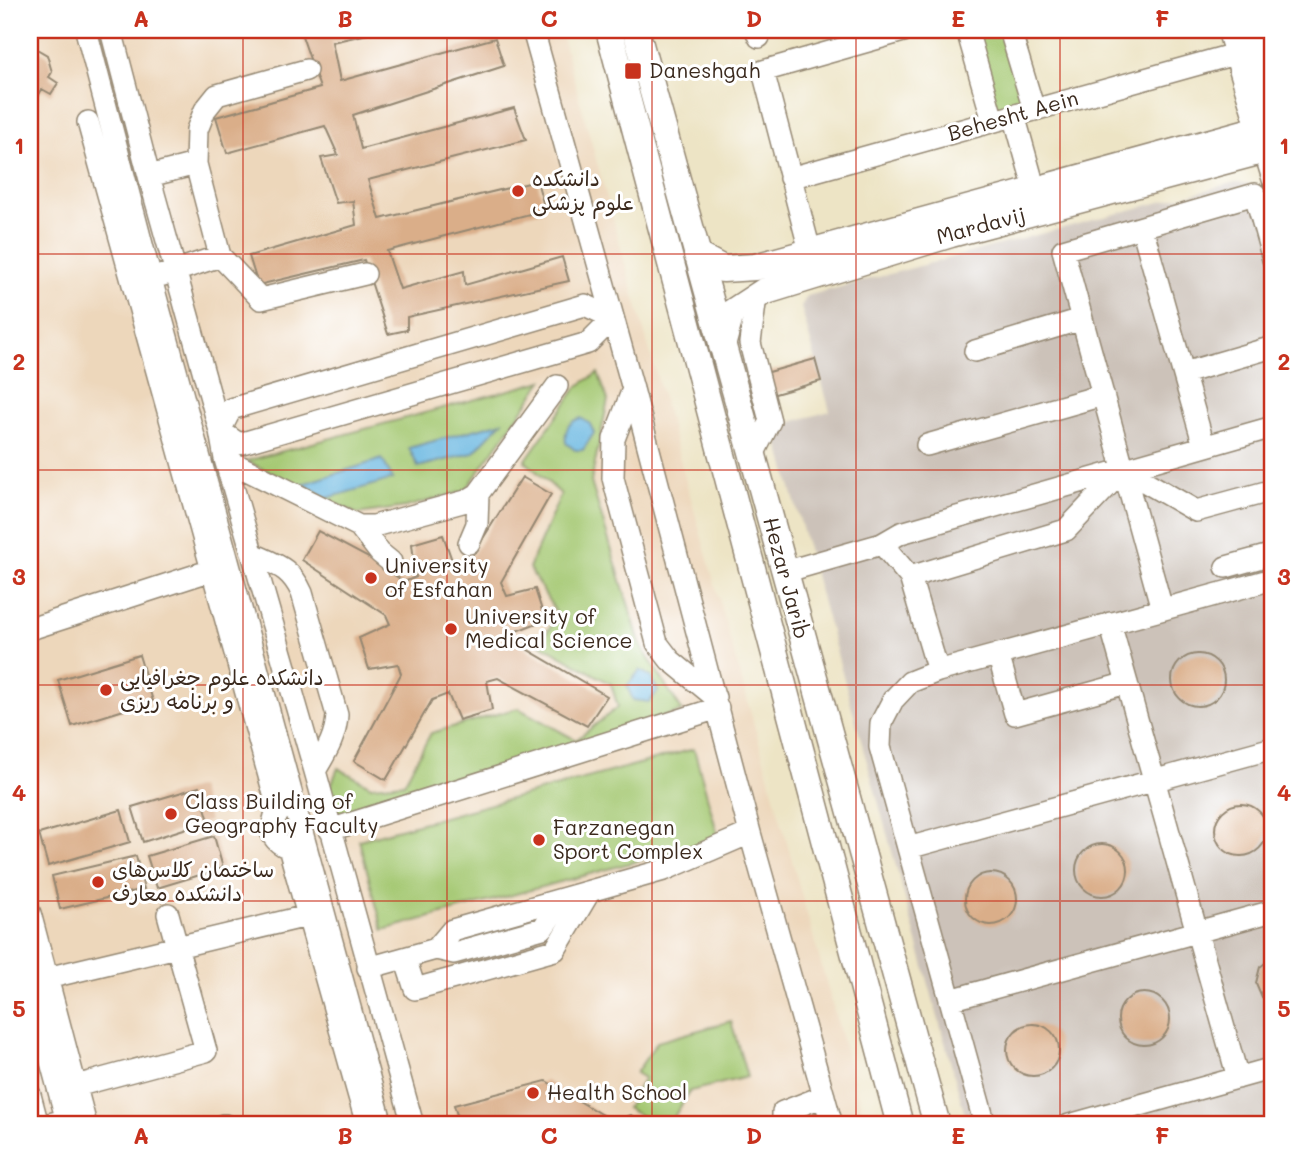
<svg xmlns="http://www.w3.org/2000/svg" width="1303" height="1155" font-family="Mali,'Playpen Sans Arabic',sans-serif">
  <style>
    .built { fill: #edd7bb }
    .industrial { fill: #ccc2b9 }
    .green { fill: #a3c770; stroke: #6f7847; stroke-width: 2 }
    .water { fill: #65b5e0; stroke: #50707f; stroke-width: 2 }
    .building { fill: #daae89 }
    .lines { fill: none; stroke-linecap: round; stroke-linejoin: round }
    .minor-casing { stroke: #948772; stroke-width: 24 }
    .major-casing { stroke: #948772; stroke-width: 29 }
    .minor { stroke: #fff; stroke-width: 21 }
    .major { stroke: #fff; stroke-width: 26 }
    .grid { fill: none; stroke: #c8321e; stroke-width: 2; stroke-opacity: 0.55 }
    .poi-dot { fill: #c8321e; stroke: #fff; stroke-width: 2.5 }
    .labels { text-anchor: middle; stroke-width: 6; stroke-linejoin: round; paint-order: stroke }
    .poi-label { font-size: 21px; fill: #3b2a1e; stroke: #fff; text-anchor: start }
    .street-label { font-size: 21px; fill: #3b2a1e; stroke: #fff }
    .neatline { fill: none; stroke: #c8321e; stroke-width: 2.5 }
    .grid-label { font-size: 23px; text-anchor: middle; font-weight: bold; fill: #c8321e }
  </style>
  <rect width="100%" height="100%" fill="#fff"/>
  <filter id="ink" filterUnits="userSpaceOnUse"><feTurbulence type="fractalNoise" baseFrequency=".0143" numOctaves="2"/><feDisplacementMap in="SourceGraphic" scale="14" xChannelSelector="R" yChannelSelector="G"/><feConvolveMatrix kernelMatrix="1 2 1 2 8 2 1 2 1" color-interpolation-filters="sRGB"/></filter>
  <filter id="wash" filterUnits="userSpaceOnUse"><feTurbulence type="fractalNoise" baseFrequency=".00686" numOctaves="4" result="noise"/><feDisplacementMap in="SourceGraphic" scale="28" xChannelSelector="R" yChannelSelector="G"/><feGaussianBlur stdDeviation="1.57" result="paint"/><feColorMatrix in="noise" values="0 0 0 0 0 0 0 0 0 0 0 0 0 0 0 0 0 1.4 0 .05"/><feComposite in="paint" operator="in"/></filter>
  <g filter="url(#wash)">
    <rect width="100%" height="100%" fill="#ede4c5"/>
    <!-- built -->
    <path class="built" d="M30,30H560L866,1125H30Z"/>
    <!-- industrial -->
    <path class="industrial" d="M1236,182L1249,184L1261,192L1273,235V1125H968L774,427L830,411L801,307L807,296Z"/>
    <!-- green -->
    <path class="green" d="M967,30H1010L1034,110L993,121Z
      M598,373L608,400L591,482L641,646L682,711L338,819L329,790L338,768L371,786L404,783L431,733L518,708L576,740L618,707L611,684L539,643L558,616L529,568L561,494L525,461L578,386Z
      M543,381L465,491L406,507L357,514L246,461Z
      M694,749L719,839L383,930L359,840Z
      M731,1021L747,1077L690,1091L669,1125H657L627,1108L644,1078L636,1073L657,1042Z"/>
    <!-- water -->
    <path class="water" d="M581,418L590,424L594,433L583,450H575L566,443C564,430 568,422 581,418Z
      M502,422L473,453L418,467L409,448Z
      M382,459L393,479L328,498L303,484Z
      M640,670L651,677L658,691L649,702L633,700L627,686Z"/>
    <g id="blocks">
      <!-- building -->
      <path class="building" d="M300,30H386L332,42L340,81L495,38L504,66L353,115L361,149L514,108L526,140L368,180L380,219L537,181L545,210L387,251L400,289L464,271L465,285L562,257L569,281L407,317V330L388,334L364,260L258,285L249,256L356,225L353,201L336,203L321,158L338,155L325,126L227,153L216,117L320,88Z
        M30,45L47,55L52,72L49,77L58,83L51,94L42,89L30,111Z
        M815,359L821,381L768,396L762,374Z
        M522,477L551,494L501,582L507,596L535,589L545,620L511,633L513,641L607,696L587,726L498,678L487,681L492,710L459,720L448,694L432,700L386,780L354,761L401,674L398,664L369,669L359,638L390,624L386,615L302,560L318,531L380,564L404,582L416,577L412,544L443,535L454,566L466,565Z
        M1172 680a26 26 0 1 1 52 0a26 26 0 1 1-52 0Z
        M139,655L153,701L72,726L58,680Z
        M199,787L209,821L143,842L132,807Z
        M1215 830a26 26 0 1 1 52 0a26 26 0 1 1-52 0Z
        M121,810L130,842L48,866L39,834Z
        M214,836L223,868L157,888L147,856Z
        M1076 870a26 26 0 1 1 52 0a26 26 0 1 1-52 0Z
        M136,856L144,889L60,909L52,876Z
        M965 899a26 26 0 1 1 52 0a26 26 0 1 1-52 0Z
        M1273,957V1005L1262,997L1256,983L1260,967Z
        M1118 1019a26 26 0 1 1 52 0a26 26 0 1 1-52 0Z
        M1007 1050a26 26 0 1 1 52 0a26 26 0 1 1-52 0Z
        M546,1081L612,1121L631,1115L648,1125H460L454,1105Z"/>
    </g>
  </g>
  <g filter="url(#ink)">
    <use href="#blocks" fill-opacity="0" stroke="#948772" stroke-width="2"/>
    <g class="lines">
      <defs>
        <path id="minor" d="M86,30L151,279L382,1125
          M111,30L149,176L220,431L225,459L315,771L413,1125
          M533,30L633,389L750,833L832,1125
          M756,30L759,37
          M967,30L993,121
          M1010,30L1034,110
          M1228,30L1273,179
          M1248,30L1273,114
          M1014,115L1031,176
          M88,122L279,812
          M196,164L220,256L261,299L365,274
          M149,176L196,164L197,130L205,110L217,95L306,70
          M790,178L1235,54
          M1142,227L1204,446
          M810,251L763,71L907,30
          M163,275L220,256
          M585,305L613,318L588,343L239,444L220,431L231,409Z
          M975,351L1082,319
          M1184,373L1273,347
          M633,389L614,439L613,478L657,643L670,660L715,697
          M927,445L1103,395
          M752,457L770,421L750,343L756,296
          M225,459L359,526H374L466,501L478,494L557,386
          M1123,469L1196,511L1266,492L1273,496
          M359,526L380,553L391,562
          M469,543L477,524L478,494
          M882,544L910,577L938,671
          M253,554C277,565 291,568 302,593L337,715C336,737 326,752 315,771
          M1226,567L1273,554
          M784,572L882,544L901,533L1273,427
          M910,577L1066,530L1122,471
          M1162,609L1063,250L1255,194L1273,259
          M1110,623L1238,1078
          M30,629L212,570
          M998,654L1015,714L1127,683
          M288,804L275,816L271,832C277,845 287,848 301,851
          M330,830L718,708
          M289,848L367,1125
          M908,848L1273,748
          M30,913L86,1125
          M436,949L454,953L543,928L562,899
          M405,958L415,989L555,950L590,891
          M368,968L436,949L452,930L664,870L750,833
          M47,978L307,916
          M30,984L68,1125
          M950,1000L1273,911
          M76,1086L206,1051L168,914
          M30,1095L38,1125
          M45,1125L66,1120L80,1122
          M223,1125H225
          M783,1125V1112L824,1096
          M985,1125L880,747L881,723L893,700L910,682L938,671L1273,579
          M1069,1125L1273,1068"/>
        <path id="major" d="M609,30L900,1125
          M636,30L937,1125
          M697,255L723,269L755,267L1273,125
          M722,346L731,313L763,292L951,234L1273,148"/>
      </defs>
      <!-- minor casing -->
      <use href="#minor" class="minor-casing"/>
      <!-- major casing -->
      <use href="#major" class="major-casing"/>
      <!-- minor -->
      <use href="#minor" class="minor"/>
      <!-- major -->
      <use href="#major" class="major"/>
    </g>
  </g>
  <!-- grid -->
  <path class="grid" d="M243,30V1125M447,30V1125M652,30V1125M856,30V1125M1060,30V1125M30,254H1273M30,470H1273M30,685H1273M30,901H1273"/>
  <!-- markers -->
  <g class="poi-dot">
    <rect x="624" y="62" width="18" height="18" rx="3.5"/>
    <circle cx="518" cy="191" r="7"/>
    <circle cx="371" cy="578" r="7"/>
    <circle cx="451" cy="629" r="7"/>
    <circle cx="106" cy="690" r="7"/>
    <circle cx="171" cy="814" r="7"/>
    <circle cx="539" cy="840" r="7"/>
    <circle cx="98" cy="882" r="7"/>
    <circle cx="533" cy="1093" r="7"/>
  </g>
  <g class="labels">
    <!-- poi labels -->
    <g class="poi-label">
      <text x="649" y="78">Daneshgah</text>
      <text x="532" y="186">دانشکده<tspan x="532" dy="24">علوم پزشکی</tspan></text>
      <text x="385" y="573">University<tspan x="385" dy="24">of Esfahan</tspan></text>
      <text x="465" y="624">University of<tspan x="465" dy="24">Medical Science</tspan></text>
      <text x="120" y="685">دانشکده علوم جغرافیایی<tspan x="120" dy="24">و برنامه ریزی</tspan></text>
      <text x="185" y="809">Class Building of<tspan x="185" dy="24">Geography Faculty</tspan></text>
      <text x="553" y="835">Farzanegan<tspan x="553" dy="24">Sport Complex</tspan></text>
      <text x="112" y="877">ساختمان کلاس‌های<tspan x="112" dy="24">دانشکده معارف</tspan></text>
      <text x="547" y="1100">Health School</text>
    </g>
    <!-- street labels -->
    <g class="street-label">
      <text transform="translate(1013 116) rotate(-16)" y="7">Behesht Aein</text>
      <text transform="translate(981 226) rotate(-15)" y="7">Mardavij</text>
      <text transform="translate(786 578) rotate(75)" y="7">Hezar Jarib</text>
    </g>
  </g>
  <!-- margin -->
  <rect width="1303" height="1155" fill="none" stroke="#fff" stroke-width="77"/>
  <rect x="38" y="38" width="1226" height="1078" class="neatline"/>
  <g class="grid-label">
    <text x="141" y="27">A</text>
    <text x="345" y="27">B</text>
    <text x="549" y="27">C</text>
    <text x="754" y="27">D</text>
    <text x="958" y="27">E</text>
    <text x="1162" y="27">F</text>
    <text x="19" y="154">1</text>
    <text x="1284" y="154">1</text>
    <text x="19" y="370">2</text>
    <text x="1284" y="370">2</text>
    <text x="19" y="585">3</text>
    <text x="1284" y="585">3</text>
    <text x="19" y="801">4</text>
    <text x="1284" y="801">4</text>
    <text x="19" y="1017">5</text>
    <text x="1284" y="1017">5</text>
    <text x="141" y="1144">A</text>
    <text x="345" y="1144">B</text>
    <text x="549" y="1144">C</text>
    <text x="754" y="1144">D</text>
    <text x="958" y="1144">E</text>
    <text x="1162" y="1144">F</text>
  </g>
</svg>
